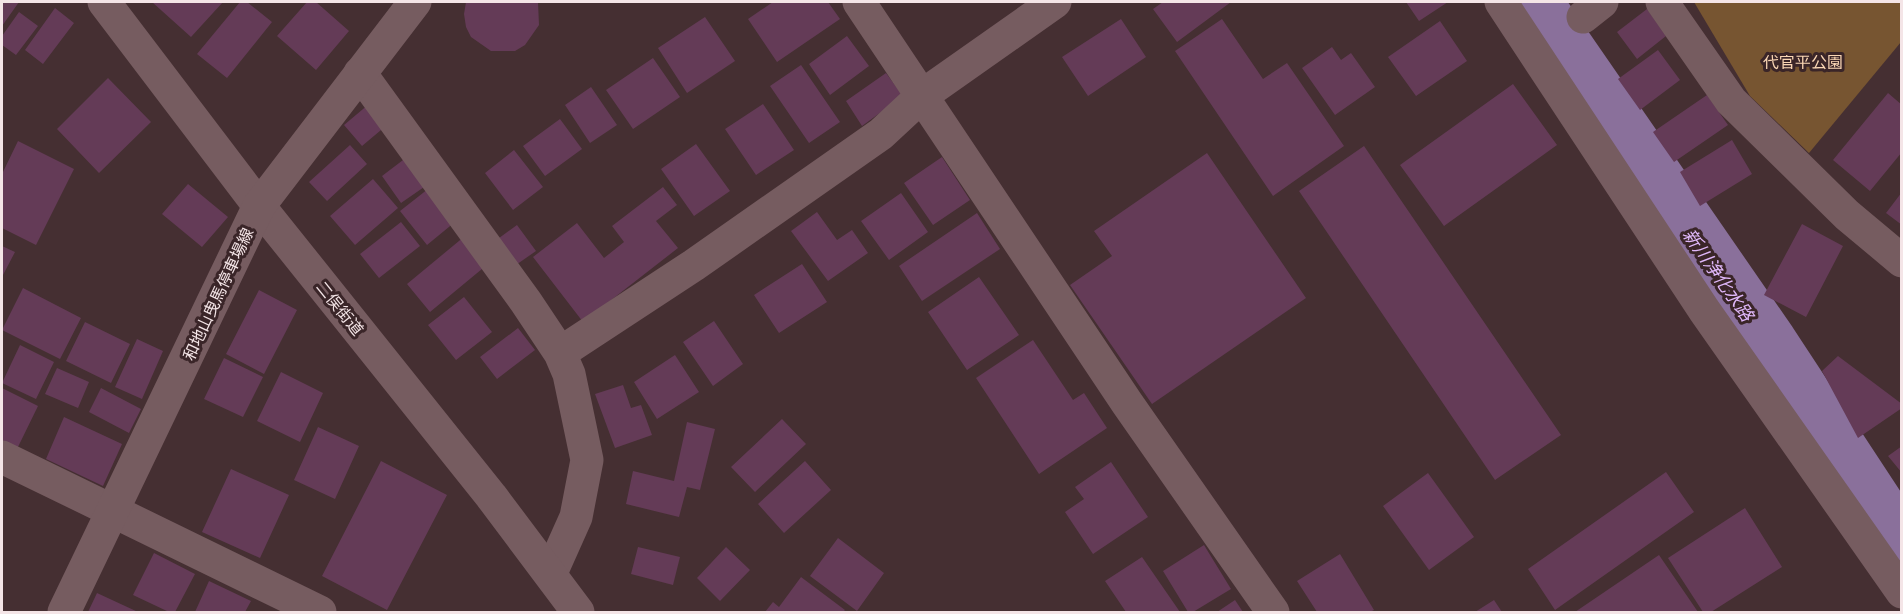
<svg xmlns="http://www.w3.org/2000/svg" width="1903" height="614" font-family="'Nunito Sans','Noto Sans JP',sans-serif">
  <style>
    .green { fill: #775531 }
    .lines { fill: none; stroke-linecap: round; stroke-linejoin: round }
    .river { stroke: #8a709b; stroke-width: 64 }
    .building { fill: #643b57 }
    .minor { stroke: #765c60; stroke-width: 33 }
    .tertiary { stroke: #765c60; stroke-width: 33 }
    .secondary { stroke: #765c60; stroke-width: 33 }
    .labels { text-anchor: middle; stroke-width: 6; stroke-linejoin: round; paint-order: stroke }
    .park-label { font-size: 16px; fill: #fad6b4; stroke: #3a2528 }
    .street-label { font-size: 16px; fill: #f4e5e7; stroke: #3a2528 }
    .water-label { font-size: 18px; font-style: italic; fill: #dfb7f9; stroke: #3a2528 }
  </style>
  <rect width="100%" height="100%" fill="#452f32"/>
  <!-- green -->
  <path class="green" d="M1694,2H1901V42L1809,153L1750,96Z"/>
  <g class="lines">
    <!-- river -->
    <path class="river" d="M1529,2L1766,345L1902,552"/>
  </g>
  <!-- building -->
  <path class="building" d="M2,2H19L2,26Z
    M152,2H223L191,37Z
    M240,2H247L272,22L227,78L197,54Z
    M307,2H316L349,31L316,70L277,36Z
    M466,2H538L539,25L525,45L515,51H491L471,37L466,27L464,14Z
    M773,2H828L840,19L777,62L748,19Z
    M1163,2H1231L1177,42L1153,9Z
    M1406,2H1448L1419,21Z
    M55,8L74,23L43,64L25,50Z
    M1647,9L1666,36L1637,59L1617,32Z
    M19,12L38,26L16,55L2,45V36Z
    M705,17L735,61L687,93L658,48Z
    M1121,19L1146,57L1088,96L1062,57Z
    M1222,19L1263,79L1287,63L1344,146L1273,196L1175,51Z
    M1440,21L1467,61L1416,96L1388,57Z
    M847,36L869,66L830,95L809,64Z
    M1332,47L1341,60L1351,53L1375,87L1335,115L1302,68Z
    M1658,50L1680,80L1640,110L1618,79Z
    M653,58L680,97L633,129L606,90Z
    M801,65L840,122L809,143L770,86Z
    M886,73L903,96L862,126L846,101Z
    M108,78L151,122L99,173L57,129Z
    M1513,84L1557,145L1444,226L1400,165Z
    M591,87L617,125L590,143L565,105Z
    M1888,93L1902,105V152L1870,191L1833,160Z
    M1707,95L1728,125L1674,162L1653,132Z
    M369,104L387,125L362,146L344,125Z
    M763,104L794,150L756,175L725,129Z
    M560,119L582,149L545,176L523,146Z
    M1732,140L1752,174L1700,206L1680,172Z
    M18,141L74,169L36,245L2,228V174Z
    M696,144L730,191L694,216L661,169Z
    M350,145L367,164L327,201L309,182Z
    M1364,146L1561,435L1495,480L1299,191Z
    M514,150L543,187L513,210L485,173Z
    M1207,153L1306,298L1152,404L1070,285L1112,256L1094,231Z
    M407,157L427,185L401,203L382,176Z
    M942,157L970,200L933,225L904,183Z
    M373,179L398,208L355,245L330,216Z
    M188,184L228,217L202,247L162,214Z
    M663,187L677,205L656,221L678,248L583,322L533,257L577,223L604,258L624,242L612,226Z
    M428,189L455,222L427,245L400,211Z
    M1902,192V225L1886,213Z
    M901,193L928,232L889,260L861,221Z
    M817,212L837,240L852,230L868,253L828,281L791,231Z
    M977,213L1000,249L922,301L899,266Z
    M401,222L420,246L379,278L360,254Z
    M1802,224L1843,246L1806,317L1764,295Z
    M517,225L536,251L513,267L495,241Z
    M465,236L488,264L430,312L407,284Z
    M2,246L15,252L3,275L2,274Z
    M802,264L827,302L779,333L754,295Z
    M979,277L1019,335L967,370L928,312Z
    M23,288L81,318L60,359L2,330Z
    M259,290L297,310L264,374L226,354Z
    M464,297L492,332L456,360L428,325Z
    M714,321L743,364L713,386L683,342Z
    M85,322L130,344L111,383L66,361Z
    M518,328L535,350L497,379L480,357Z
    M137,339L163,351L142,399L115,387Z
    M1033,340L1073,400L1084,393L1107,428L1039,474L976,378Z
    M20,345L54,362L36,399L2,383Z
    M675,355L699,392L657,419L634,382Z
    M1838,356L1902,404V408L1858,438L1822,371Z
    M224,358L263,377L243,417L204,399Z
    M57,368L89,382L78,408L45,394Z
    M281,372L323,393L300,442L257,421Z
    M623,385L631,408L641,405L652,435L615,448L595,394Z
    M2,388L38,406L17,449L2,441Z
    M101,388L141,409L129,433L89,412Z
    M64,417L122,444L103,486L46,459Z
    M782,419L806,444L755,492L731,467Z
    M687,422L715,429L700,490L687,487L679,517L626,504L633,471L674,481Z
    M318,427L359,446L335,499L294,480Z
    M1902,446V473L1888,456Z
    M381,461L447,495L387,610L322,576Z
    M805,461L831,490L784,533L758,504Z
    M1111,462L1148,517L1093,554L1065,512L1084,499L1075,487Z
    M231,469L289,495L260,558L202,532Z
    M1666,472L1694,512L1555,610L1528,569Z
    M1428,473L1474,537L1429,570L1383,506Z
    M1745,508L1782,567L1711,612H1703L1668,558Z
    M838,538L884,573L857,611L810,576Z
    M1204,545L1231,589L1193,612H1188L1163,571Z
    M638,547L680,557L673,585L631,574Z
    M726,547L750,570L720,601L697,578Z
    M154,553L195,574L175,612H169L133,595Z
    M1340,554L1374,610L1370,612H1317L1297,581Z
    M1659,555L1698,612H1575Z
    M1142,557L1180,612H1126L1105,581Z
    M801,577L845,610L843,612H765L773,602L779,607Z
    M209,581L251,601L245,612H195Z
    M97,593L138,612H88Z
    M1235,600L1243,612H1217Z
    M1494,600L1502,612H1475Z"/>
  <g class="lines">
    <!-- minor -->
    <path class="minor" d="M859,2L1127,403L1273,612
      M1501,2L1704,310L1902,592
      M1662,2L1731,101L1847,215L1902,261
      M1583,17L1602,2
      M360,73L526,302L560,353L569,374L587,460L576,517L551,573
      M560,353L694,265L881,134L923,95L1055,2
      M2,457L320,612"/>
    <!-- tertiary -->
    <path class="tertiary" d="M104,2L259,206L491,496L578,612"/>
    <!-- secondary -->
    <path class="secondary" d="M64,612L259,206L415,2"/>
  </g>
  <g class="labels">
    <!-- park labels -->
    <g class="park-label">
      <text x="1803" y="68">代官平公園</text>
    </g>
    <!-- street labels -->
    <g class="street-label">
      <text transform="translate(218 294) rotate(-65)" y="6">和地山曳馬停車場線</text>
      <text transform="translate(340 308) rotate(51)" y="6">二俣街道</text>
    </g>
    <!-- water labels -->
    <g class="water-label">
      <text transform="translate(1718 275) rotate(55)" y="6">新川浄化水路</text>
    </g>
  </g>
  <!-- border -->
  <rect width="1903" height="614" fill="none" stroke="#f4e5e7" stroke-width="6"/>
</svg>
